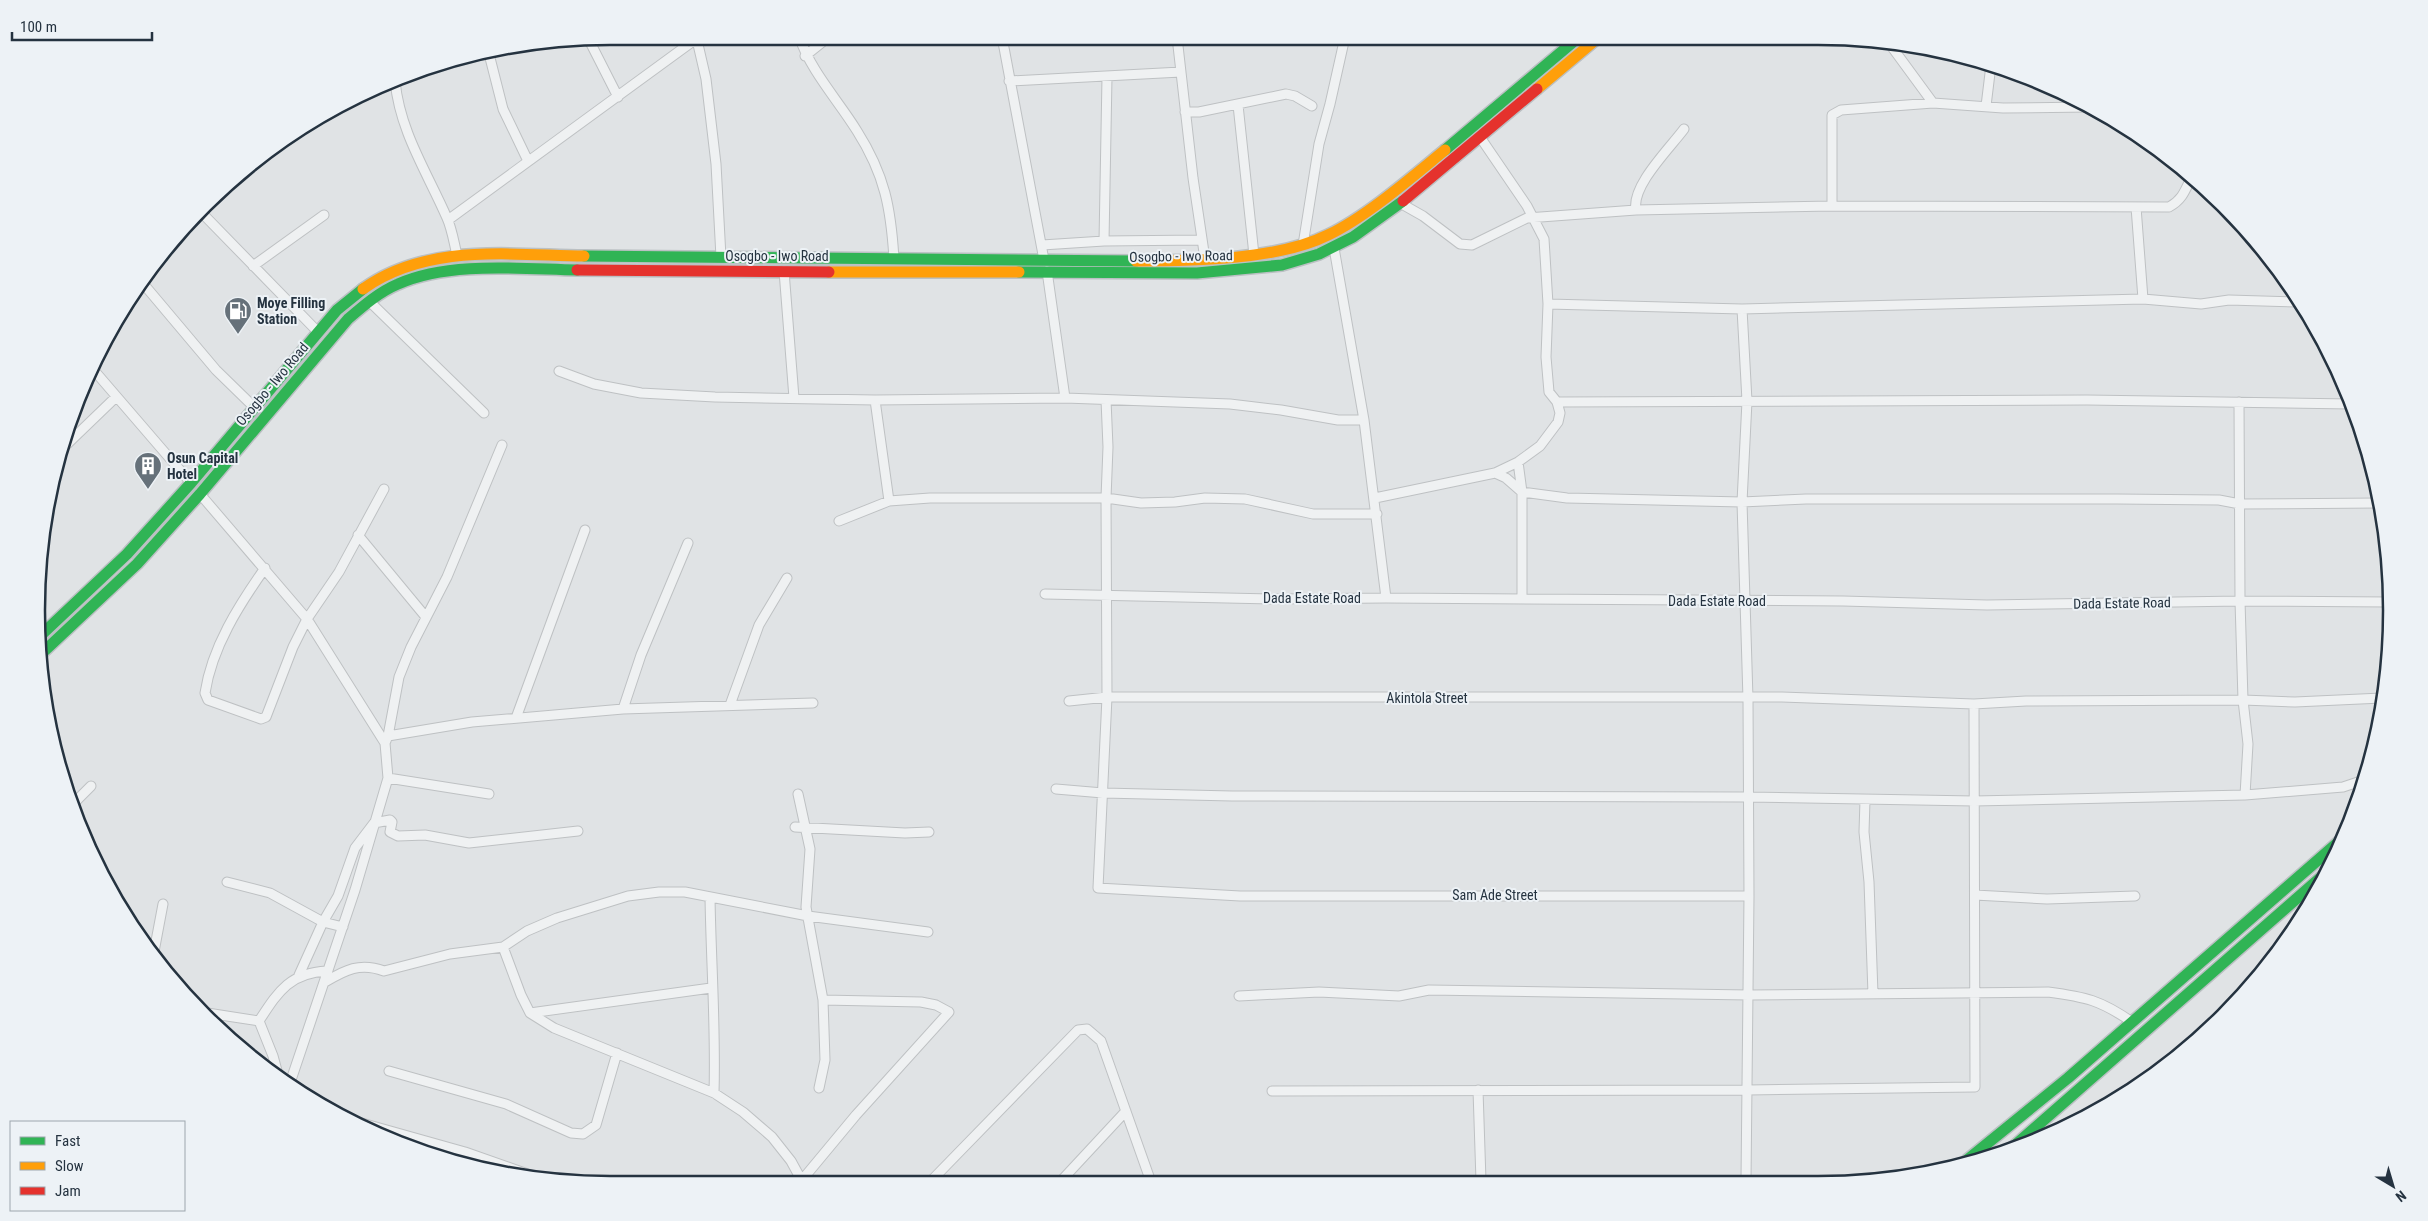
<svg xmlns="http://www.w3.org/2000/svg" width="2428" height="1221" font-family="'Roboto Condensed',sans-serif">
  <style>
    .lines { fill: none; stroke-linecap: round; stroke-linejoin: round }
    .street-casing { stroke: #bec1c3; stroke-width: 11 }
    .fast-casing { stroke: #bbc0c3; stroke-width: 14 }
    .slow-casing { stroke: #bbc0c3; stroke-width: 14 }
    .jam-casing { stroke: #bbc0c3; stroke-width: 14 }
    .street { stroke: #eff1f2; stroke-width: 9 }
    .fast { stroke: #30b455; stroke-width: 11 }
    .slow { stroke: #ff9f0a; stroke-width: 11 }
    .jam { stroke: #e5322d; stroke-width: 11 }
    .labels { text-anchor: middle; stroke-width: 4; stroke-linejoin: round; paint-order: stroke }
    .street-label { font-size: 14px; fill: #253340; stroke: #edf2f6 }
    .poi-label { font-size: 14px; font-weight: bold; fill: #253340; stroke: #edf2f6; text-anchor: start }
    .rim { fill: none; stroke: #253340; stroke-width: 2.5 }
  </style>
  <rect width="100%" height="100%" fill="#e0e3e5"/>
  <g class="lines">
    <defs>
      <path id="street" d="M799,36C811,72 838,100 857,131C885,175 891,209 894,259
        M1002,37L1044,260
        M1177,37L1193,178L1205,259
        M588,38L618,97
        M697,40L706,79L716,164L721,257
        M1003,41L1028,37
        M1889,43L1933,103
        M488,50L503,109L528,161
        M805,56L830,36
        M395,81C400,132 427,172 447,218C452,229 454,243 457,255
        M1009,81L1181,72
        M1238,105L1254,255
        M1986,106L1991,65
        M1185,112H1199L1286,94L1295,96L1312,106
        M1400,203L1423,216L1460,244L1472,245L1527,218L1636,210L1832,206L2169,207C2182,200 2185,191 2191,178
        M1832,206V115L1841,110L1933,103L2003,108L2090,107
        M2136,207L2143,299
        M1636,210C1631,186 1670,148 1684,129
        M200,211L318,332
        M448,220L700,36
        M1104,241L1107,77
        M1042,245L1104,241L1201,240
        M1303,245L1319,144L1330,104L1345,37
        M1334,248L1364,420L1386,598
        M253,266L324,215
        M784,271L794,398
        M1047,271L1065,398
        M141,281L216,370L255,408
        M369,301L484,413
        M1548,304L1742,309L2143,299L2201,304L2229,300L2299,302
        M1742,309L1747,401L1742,502L1748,699L1749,896L1746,1180
        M92,368L191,483
        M559,371L594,384L641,393L715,397L875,400L1065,398L1230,404L1281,410L1338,420H1364
        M875,400L889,501
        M1106,400L1108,447L1106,498L1107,697L1098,888L1240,896H1749
        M1557,402L2087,400L2351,404
        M62,449L116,397
        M1518,462L1522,492V599
        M1495,473L1506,478L1522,492L1567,498L1742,502L1806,499H2117L2219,500L2240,504L2379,503
        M200,494L307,619L385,743L388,778L355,890L289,1086
        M1375,498L1495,473L1518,462L1540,446L1558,422L1560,413L1557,402L1549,392L1546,357L1548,304L1544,239L1527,206L1480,137
        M839,521L889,501L930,498H1106L1141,503L1175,502L1205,498L1245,499L1313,514H1377
        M358,535L425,616
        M265,568C239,605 212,647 205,693L208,700L261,719L266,717L293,647L307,619L339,572L384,489
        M1045,594L1276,599L1386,598L1843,601L1987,605L2240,601L2389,602
        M1069,701L1107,697H1782L1974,704L2026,701L2243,700L2295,702L2382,698
        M730,705L759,625L787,578
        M623,709L641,655L688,543
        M516,718L585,530
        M388,736L399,677L411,647L447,577L502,445
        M385,743L388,736L472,722L623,709L813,703
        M388,778L489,794
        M1056,789L1103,793L1232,796L1747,797L1974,801L2245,795L2248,744L2243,700L2240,601L2239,402
        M798,794L810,849L806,907L823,1000L825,1060L819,1088
        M2245,795L2343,787L2364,780
        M1865,800L1864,832L1869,882L1873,994
        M71,806L91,786
        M795,827L905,833L929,832
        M227,882L270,893L323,922L343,927
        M1975,895L2047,899L2135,896
        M710,897C711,962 716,1028 714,1093
        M503,947L521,995L530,1013L554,1028L714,1093L743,1112L772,1137L791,1161L803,1183
        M153,957L163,904
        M299,975L323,922L338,896L355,848L374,823L390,820L392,822L390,832L398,836L425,835L469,843L578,831
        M325,982C345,970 360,962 384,971L450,954L503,947L527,931L557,918L628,896L659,892H685L808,916L928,932
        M1239,996L1319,992L1399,996L1429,990L1749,995L2048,992C2086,997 2100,1000 2132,1022
        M201,1012L259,1021
        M530,1013L711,988
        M259,1021C278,992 289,973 327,971
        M259,1021L273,1056L279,1078
        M389,1071L506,1104L571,1133L583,1134L596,1125L617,1053
        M1478,1090L1481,1181
        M1272,1091L1748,1090L1975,1087L1974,704
        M344,1118L465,1152L536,1177
        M802,1180L856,1115L949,1012L936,1005L921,1002L823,1000
        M1060,1182L1126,1111
        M929,1183L1078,1030L1087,1029L1101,1041L1151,1182"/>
      <path id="fast" d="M1445,150L1579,37
        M584,256L1136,261
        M1019,272L1197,273L1282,265L1319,254L1353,237L1403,201
        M38,638L127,554L191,483L337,310L363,289
        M39,656L137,564L200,494L348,319C363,306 379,292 398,284C449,261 522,269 577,270
        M2013,1147L2327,872
        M1967,1160L2068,1078L2342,839"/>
      <path id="slow" d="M1537,89L1599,37
        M1136,261C1192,261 1278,260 1328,235C1366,217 1412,177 1445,150
        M829,272H1019
        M363,289C427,243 510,255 584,256"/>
      <path id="jam" d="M1403,201L1537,89
        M577,270L829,272"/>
    </defs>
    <!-- street casing -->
    <use href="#street" class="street-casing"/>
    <!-- fast casing -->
    <use href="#fast" class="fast-casing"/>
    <!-- slow casing -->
    <use href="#slow" class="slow-casing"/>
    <!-- jam casing -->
    <use href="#jam" class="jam-casing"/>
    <!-- street -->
    <use href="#street" class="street"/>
    <!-- fast -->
    <use href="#fast" class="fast"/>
    <!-- slow -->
    <use href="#slow" class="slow"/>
    <!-- jam -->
    <use href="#jam" class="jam"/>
  </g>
  <!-- icons -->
  <defs>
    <symbol id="fuel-pin" viewBox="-11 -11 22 30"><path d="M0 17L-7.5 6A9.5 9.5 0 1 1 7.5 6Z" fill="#66717a" stroke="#edf2f6"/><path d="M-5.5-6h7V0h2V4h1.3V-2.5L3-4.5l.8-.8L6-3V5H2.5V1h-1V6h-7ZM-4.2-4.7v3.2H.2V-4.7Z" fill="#fff"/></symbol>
    <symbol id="building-pin" viewBox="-11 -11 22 30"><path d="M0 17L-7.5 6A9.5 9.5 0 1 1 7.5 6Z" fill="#66717a" stroke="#edf2f6"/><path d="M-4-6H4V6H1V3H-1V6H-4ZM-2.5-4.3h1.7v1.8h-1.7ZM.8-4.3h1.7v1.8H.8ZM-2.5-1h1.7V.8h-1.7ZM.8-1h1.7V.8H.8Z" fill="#fff"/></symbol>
  </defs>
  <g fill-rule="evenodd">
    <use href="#fuel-pin" x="222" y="295" width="32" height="43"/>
    <use href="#building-pin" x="132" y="450" width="32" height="43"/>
  </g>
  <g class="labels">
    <!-- street labels -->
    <g class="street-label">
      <text x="777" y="261">Osogbo - Iwo Road</text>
      <text transform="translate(1181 256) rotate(-1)" y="5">Osogbo - Iwo Road</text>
      <text transform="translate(272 384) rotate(-50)" y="5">Osogbo - Iwo Road</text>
      <text x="1312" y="603">Dada Estate Road</text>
      <text x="1717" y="606">Dada Estate Road</text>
      <text transform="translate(2122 603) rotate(-1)" y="5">Dada Estate Road</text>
      <text x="1427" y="703">Akintola Street</text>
      <text x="1495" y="900">Sam Ade Street</text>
    </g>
    <!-- poi labels -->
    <g class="poi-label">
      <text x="257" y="308">Moye Filling<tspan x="257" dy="16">Station</tspan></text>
      <text x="167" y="463">Osun Capital<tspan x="167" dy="16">Hotel</tspan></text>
    </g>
  </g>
  <!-- crop -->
  <path d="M0 0H2428V1221H0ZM610 45H1818A565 565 0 0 1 2383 610V611A565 565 0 0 1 1818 1176H610A565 565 0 0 1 45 611V610A565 565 0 0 1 610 45Z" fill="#edf2f6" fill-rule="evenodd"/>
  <path class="rim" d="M610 45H1818A565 565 0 0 1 2383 610V611A565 565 0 0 1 1818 1176H610A565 565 0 0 1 45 611V610A565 565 0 0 1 610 45Z"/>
  <!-- legend -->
  <rect x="10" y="1121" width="175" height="90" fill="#edf2f6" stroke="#9da6ad"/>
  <rect x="20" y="1137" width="25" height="8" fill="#30b455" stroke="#9da6ad"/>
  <text x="55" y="1146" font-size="15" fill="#253340">Fast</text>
  <rect x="20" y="1162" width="25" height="8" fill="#ff9f0a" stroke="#9da6ad"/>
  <text x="55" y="1171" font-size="15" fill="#253340">Slow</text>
  <rect x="20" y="1187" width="25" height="8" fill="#e5322d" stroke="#9da6ad"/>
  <text x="55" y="1196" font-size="15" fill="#253340">Jam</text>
  <!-- north arrow -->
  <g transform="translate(2393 1186) rotate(142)" stroke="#edf2f6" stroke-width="4" paint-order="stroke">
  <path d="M0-4L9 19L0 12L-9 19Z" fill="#253340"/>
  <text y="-8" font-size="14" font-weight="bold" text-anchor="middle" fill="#253340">N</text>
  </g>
  <!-- scale -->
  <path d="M12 32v8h140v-8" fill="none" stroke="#253340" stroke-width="2.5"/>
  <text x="20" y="32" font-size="15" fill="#253340" stroke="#edf2f6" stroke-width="4" paint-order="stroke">100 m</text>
</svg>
